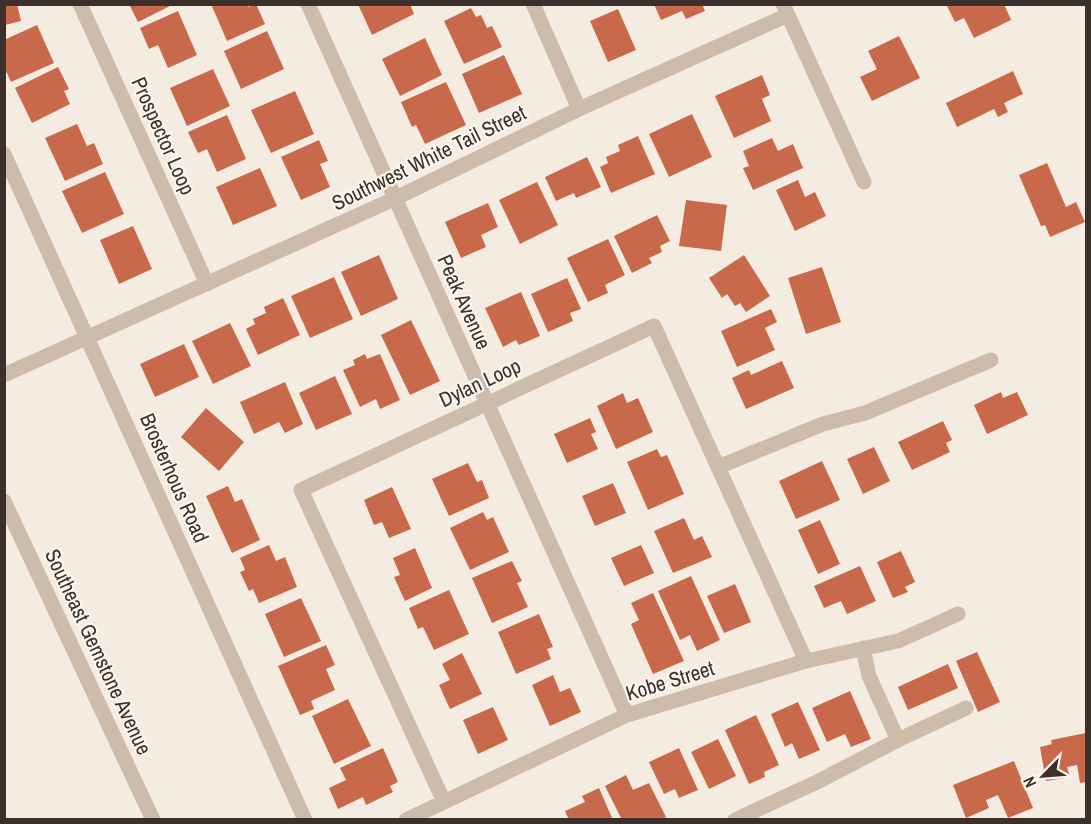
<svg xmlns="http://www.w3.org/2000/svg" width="1091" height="824" font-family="'Archivo Narrow',sans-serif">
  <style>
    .building { fill: #c8694b }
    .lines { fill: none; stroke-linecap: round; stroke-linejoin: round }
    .minor { stroke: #cdbbac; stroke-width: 15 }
    .labels { text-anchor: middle; stroke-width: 4.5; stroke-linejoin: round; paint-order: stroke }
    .street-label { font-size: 21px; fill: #3b302b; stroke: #fbf5ee }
  </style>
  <rect width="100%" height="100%" fill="#f4ebe1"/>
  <!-- building -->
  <path class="building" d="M5,4H17L21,21L5,25Z
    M129,4H174L138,22Z
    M211,4H247L248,7L256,4L265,24L227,41Z
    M358,4H410L414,14L372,35Z
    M654,4H702L705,11L686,19L682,11L661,20Z
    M946,4H1004L1011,20L974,38L964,18L955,22Z
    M471,8L476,17L481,15L487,28L492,26L502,47L464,64L444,21Z
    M618,9L636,50L608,62L590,21Z
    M178,11L197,55L168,68L158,45L149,49L140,28Z
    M37,25L54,63L11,82L4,67V40Z
    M267,31L284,69L241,89L224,51Z
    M899,36L920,78L872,101L860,77L877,69L868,51Z
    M425,38L442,75L400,96L382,59Z
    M504,55L522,94L479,113L462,74Z
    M58,67L69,89L64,91L70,104L32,123L15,88Z
    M213,69L230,106L187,126L170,88Z
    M1013,71L1023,94L1004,103L1008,112L998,117L994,109L957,127L946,103Z
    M762,75L770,95L762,99L771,121L734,138L715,96Z
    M446,82L466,125L425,144L416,125L412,127L401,102Z
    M295,91L314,134L271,153L251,110Z
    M692,114L712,157L669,177L649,134Z
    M227,115L246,159L217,172L207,149L198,153L188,132Z
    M77,124L87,146L94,143L103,164L65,181L45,138Z
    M638,136L655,174L611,193L600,167L608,163L606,157L620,151L618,145Z
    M772,138L778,151L793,144L803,168L753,190L743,168L749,166L743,151Z
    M319,140L328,161L320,164L330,187L301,200L281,157Z
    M587,157L601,187L576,198L574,193L556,201L545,177Z
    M1047,163L1066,207L1076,202L1085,222L1050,237L1045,225L1041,226L1019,175Z
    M260,168L277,206L233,225L216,187Z
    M105,172L124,214L82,233L62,191Z
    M798,180L805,197L815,192L826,216L795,231L776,190Z
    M537,182L558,225L520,244L499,200Z
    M686,200L727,205L721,251L679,246Z
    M488,203L498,227L481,235L486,247L461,258L445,222Z
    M657,215L670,241L660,246L662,252L649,258L652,263L632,273L614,236Z
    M133,226L152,269L119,284L100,240Z
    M608,239L625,275L605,285L608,293L588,302L567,258Z
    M379,255L398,299L361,316L341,272Z
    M744,255L770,296L746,312L740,303L735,306L727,294L722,298L709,278Z
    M822,267L841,322L806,334L788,278Z
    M334,277L353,319L310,338L291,296Z
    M567,278L581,309L570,313L573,321L548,332L531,294Z
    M521,292L540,336L519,345L516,340L503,347L485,308Z
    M283,298L300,335L258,355L246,329L255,324L253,319L266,313L264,307Z
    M771,309L777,322L765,328L775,350L737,367L721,331Z
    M411,320L440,381L410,395L381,335Z
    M230,323L251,366L213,384L192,341Z
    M184,344L199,377L155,397L140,364Z
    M365,354L367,359L380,354L400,400L380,409L376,399L360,407L343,370L355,365L353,360Z
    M782,361L794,388L746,409L732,378L749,370L751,375Z
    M335,376L352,414L316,430L299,393Z
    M285,382L303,424L285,433L279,422L254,434L240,402Z
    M1001,392L1003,398L1017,392L1028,415L987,434L974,405Z
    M623,393L627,403L638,398L653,432L616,449L597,406Z
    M206,408L244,442L219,471L181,437Z
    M590,418L596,432L591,434L598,449L567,463L554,434Z
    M943,421L952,440L946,443L950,452L912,470L898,442Z
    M874,447L890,481L863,494L847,459Z
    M657,449L661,457L667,455L684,494L648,510L627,462Z
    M822,461L840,500L796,519L779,481Z
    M468,463L477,482L482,480L489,498L449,516L432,479Z
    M613,483L626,513L595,526L582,496Z
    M228,486L235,502L242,499L260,540L232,553L206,496Z
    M392,487L411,529L389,538L382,522L374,525L364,500Z
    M483,512L487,520L493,517L509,552L470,570L450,528Z
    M684,518L694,540L702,536L712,557L673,573L654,531Z
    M820,520L840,564L818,574L798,530Z
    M269,545L276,561L285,557L297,587L259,603L253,589L249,591L240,572L245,570L240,558Z
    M641,545L654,573L624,586L611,558Z
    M415,548L432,588L405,601L394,577L400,575L393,558Z
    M901,551L915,582L905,587L908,592L893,598L877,562Z
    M512,561L522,581L517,583L528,607L492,623L472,578Z
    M860,566L876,601L847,614L841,601L824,608L814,586Z
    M691,576L720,640L697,651L690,635L680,640L658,591Z
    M735,584L751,622L724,633L707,596Z
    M449,590L469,634L434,650L423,627L418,629L409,608Z
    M653,593L684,661L653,674L631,624L639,620L631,603Z
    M301,598L321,641L284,657L265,614Z
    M539,614L553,647L547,649L551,659L516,674L498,632Z
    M326,645L335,665L326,669L335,690L311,701L314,709L300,715L278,666Z
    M977,652L1000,702L978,712L956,661Z
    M462,653L482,694L450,709L439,685L450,680L442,664Z
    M948,664L958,688L908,710L898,687Z
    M553,675L560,692L570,688L581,712L550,726L532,685Z
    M850,691L871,739L851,747L845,734L827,742L812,708Z
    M348,699L371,746L334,764L312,716Z
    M798,702L820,750L799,759L792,743L785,747L771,714Z
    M493,707L508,740L478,754L463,720Z
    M756,715L779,765L764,772L765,777L749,784L725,730Z
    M1086,733V782L1080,783L1077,765L1067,767L1070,777L1046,781L1040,747L1052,744L1051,740Z
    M718,739L736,776L709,789L691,752Z
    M383,748L398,782L390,786L393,792L366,805L363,797L338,809L329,788L346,780L340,768Z
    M679,748L698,790L679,798L675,789L664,794L649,762Z
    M1014,761L1033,808L1008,818L998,795L986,800L989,808L966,818L953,785Z
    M626,775L633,790L649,783L666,817L662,820H622L605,786Z
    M599,788L613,820H569L565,811L585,802L582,796Z"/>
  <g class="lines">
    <!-- minor -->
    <path class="minor" d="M80,4L207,284
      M308,4L627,715
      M533,4L579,109
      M783,4L864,182
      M4,154L305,820
      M4,375L394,199L579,109L788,15
      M718,467L823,424L865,413L991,360
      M4,501L153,820
      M863,648L869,676L898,740
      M444,802L301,490L654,326L806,661
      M406,820L627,715L806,661L898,641L958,614
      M735,820L817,782L898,740L966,708"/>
  </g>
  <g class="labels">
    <!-- street labels -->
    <g class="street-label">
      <text transform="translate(163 136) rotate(66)" y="7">Prospector Loop</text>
      <text transform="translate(429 158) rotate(-26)" y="7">Southwest White Tail Street</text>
      <text transform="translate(464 302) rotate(66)" y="7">Peak Avenue</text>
      <text transform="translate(480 383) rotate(-25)" y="7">Dylan Loop</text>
      <text transform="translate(174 478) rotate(66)" y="7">Brosterhous Road</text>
      <text transform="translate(98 652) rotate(65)" y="7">Southeast Gemstone Avenue</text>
      <text transform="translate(670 681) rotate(-17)" y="7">Kobe Street</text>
    </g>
  </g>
  <!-- border -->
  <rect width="1091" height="824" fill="none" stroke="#3b302b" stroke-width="12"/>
  <!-- north arrow -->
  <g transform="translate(1043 776) rotate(245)" stroke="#fbf5ee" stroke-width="4.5" paint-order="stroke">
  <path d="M0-4.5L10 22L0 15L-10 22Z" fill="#3b302b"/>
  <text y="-9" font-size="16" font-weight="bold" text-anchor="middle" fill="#3b302b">N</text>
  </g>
</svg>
